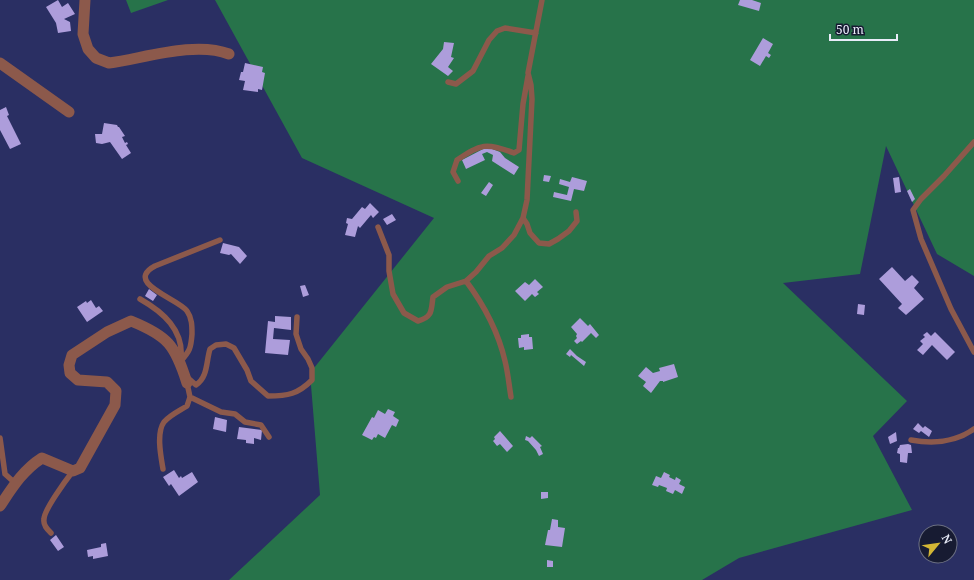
<svg xmlns="http://www.w3.org/2000/svg" width="974" height="580" font-family="'Noto Serif',serif">
  <style>
    .forest { fill: #27734a }
    .building { fill: #ad9ddb }
    .lines { fill: none; stroke-linecap: round; stroke-linejoin: round }
    .lane { stroke: #8c594b; stroke-width: 5.5 }
    .street { stroke: #8c594b; stroke-width: 11 }
  </style>
  <rect width="100%" height="100%" fill="#2a2f63"/>
  <!-- forest -->
  <path class="forest" d="M126,0H168L131,13Z
    M215,0H974V276L937,254L886,146L860,274L783,283L907,401L873,436L912,510L739,558L702,580H229L320,495L310,373L434,218L302,158Z"/>
  <!-- building -->
  <path class="building" d="M58,0L62,7L68,3L75,14L64,19L70,22L71,31L58,33L56,23L46,7Z
    M740,0H752L761,3L759,11L738,5Z
    M763,38L773,44L768,53L771,55L769,58L766,56L760,66L750,60Z
    M444,42L454,43L451,57L454,58L448,67L453,71L448,76L431,64L443,49Z
    M245,63L263,67L262,72L265,73L262,90L258,89V92L243,90L245,81L239,80L241,72H243Z
    M6,107L9,115L7,116L21,144L10,149L0,130V110Z
    M104,123L117,125L118,127H119L125,136L122,137L125,143L127,142L128,144L126,145L131,153L122,159L110,142L102,144L96,143L95,134H102Z
    M487,147L500,152L505,158L519,167L514,175L492,161L493,155L487,152L482,154L485,160L466,169L462,160Z
    M544,175L551,176L549,182L543,181Z
    M572,177L587,181L584,191L574,189L571,201L553,197L554,192L567,195L569,187L559,184L560,179L570,182Z
    M899,177L901,192L895,193L893,178Z
    M489,182L493,185L486,196L481,193Z
    M910,189L915,199L912,202L907,191Z
    M370,203L379,212L373,218L371,215L360,228L358,226L355,237L345,235L348,224L346,223L347,218L352,219L362,207L365,209Z
    M392,214L396,220L387,225L383,219Z
    M223,243L239,247L247,256L240,264L231,254L229,255L220,253Z
    M892,267L905,281L912,275L919,282L914,288L924,299L906,315L898,308L902,304L879,279Z
    M535,279L543,287L537,292L539,294L535,297L532,294L525,301L515,291L525,282L529,285Z
    M305,285L309,295L303,297L300,286Z
    M149,289L157,295L153,301L145,296Z
    M91,300L96,308L99,306L103,311L87,322L77,307L86,301L87,303Z
    M858,304L865,305L864,315L857,314Z
    M275,316L291,317V330L274,328L273,339L290,340L288,355L265,353L268,321L275,322Z
    M580,318L588,326L590,324L599,335L596,338L591,333L582,342L581,341L577,344L574,341L577,338L576,336L577,334L571,327Z
    M927,332L931,336L935,332L955,352L947,360L932,345L923,355L917,350L923,344L920,341L925,337L923,335Z
    M529,334V337H532L533,349L524,350V347L519,348L518,338H521V335Z
    M570,349L577,356L586,362L584,366L571,355L570,357L566,354Z
    M674,364L678,377L663,382V381H660L651,393L643,386L646,382L638,376L646,367L653,373L660,371L659,368Z
    M388,409L395,412L393,416L399,420L396,427L392,425L385,438L378,434L376,438L374,437L372,440L362,435L372,417L374,418L378,410L385,414Z
    M215,417L227,420L226,432L213,429Z
    M918,423L923,428L925,426L932,431L929,437L921,431L919,433L913,429Z
    M239,427L262,430L261,440L254,438V444L246,443V440L237,439Z
    M500,431L513,446L507,452L500,444L497,446L493,441L495,439L494,437Z
    M896,432L897,441L890,444L888,437Z
    M526,436L530,438L532,436L542,446L540,447L543,454L539,456L536,450L528,441L525,440Z
    M908,444L911,445L912,453H908L907,463L900,462V454L897,453L898,448H899L900,445Z
    M174,470L179,478L181,476L182,478L192,472L198,482L179,496L171,484L169,486L163,477Z
    M664,472L670,475L669,477L675,480L676,477L681,480L679,484L685,487L682,494L675,490L673,494L666,491L667,488L659,485L658,487L652,485L656,476L661,478Z
    M541,492H548V498L541,499Z
    M552,519L558,520V527L565,528L562,547L545,545L548,530H550Z
    M56,535L64,547L58,551L50,540Z
    M106,543L108,556L93,559V556L88,557L87,550L101,547V544Z
    M547,560L553,561V567H547Z"/>
  <g class="lines">
    <!-- lane -->
    <path class="lane" d="M448,82L456,84L473,71L489,40L497,31L505,28L536,33
      M974,142L944,176L921,199L913,210L921,239L951,309L974,352
      M458,181L453,172L457,160C481,144 486,142 514,153L519,150L523,104L528,76
      M523,218L527,224L530,233L539,243L549,244L558,239L569,231L577,221L576,212
      M378,227L389,255V271L393,294L404,313L418,321C433,317 431,310 433,297L447,287L466,281L476,272L489,256L502,248L514,235L523,218L527,200L532,99L531,85L528,73L542,0
      M466,281C484,305 498,331 505,361C508,373 509,385 511,397
      M140,299C163,312 184,330 181,359
      M180,362C190,351 191,348 192,334C192,326 192,318 187,311C179,299 123,283 155,266L220,240
      M188,378L196,385C208,377 206,362 210,349L216,345L226,344L234,348L247,370L251,381L268,396C288,396 298,394 312,380V368L308,359L301,349L296,334L297,317
      M187,383L190,397L221,412L235,414L245,422L261,425L269,437
      M0,438L5,474L15,483
      M911,440C933,444 956,442 974,429
      M163,469C161,457 156,433 164,422C170,415 179,411 187,406L190,397
      M51,533C47,529 43,525 44,519C44,510 66,480 73,471"/>
    <!-- street -->
    <path class="street" d="M85,0L83,34L88,49L96,58L109,63C145,58 195,41 229,54
      M0,63L69,112
      M0,506C12,488 23,470 42,458L73,471L80,468L115,405L116,391L107,382L78,380L70,373L69,365L72,355L107,332L131,321C168,336 175,345 187,383"/>
  </g>
  <!-- north arrow -->
  <g transform="translate(938 544) rotate(61)"><circle r="19" fill="#171b32" stroke="#6b6f82"/>
  <path d="M0-3L7 15L0 10L-7 15Z" fill="#d3b635"/>
  <text y="-6" font-size="11" font-weight="bold" text-anchor="middle" fill="#e9ecf9">N</text>
  </g>
  <!-- scale -->
  <path d="M830 34v6h67v-6" fill="none" stroke="#e9ecf9" stroke-width="2"/>
  <text x="836" y="34" font-size="12" fill="#e9ecf9" stroke="#171b32" stroke-width="3" paint-order="stroke">50 m</text>
</svg>
